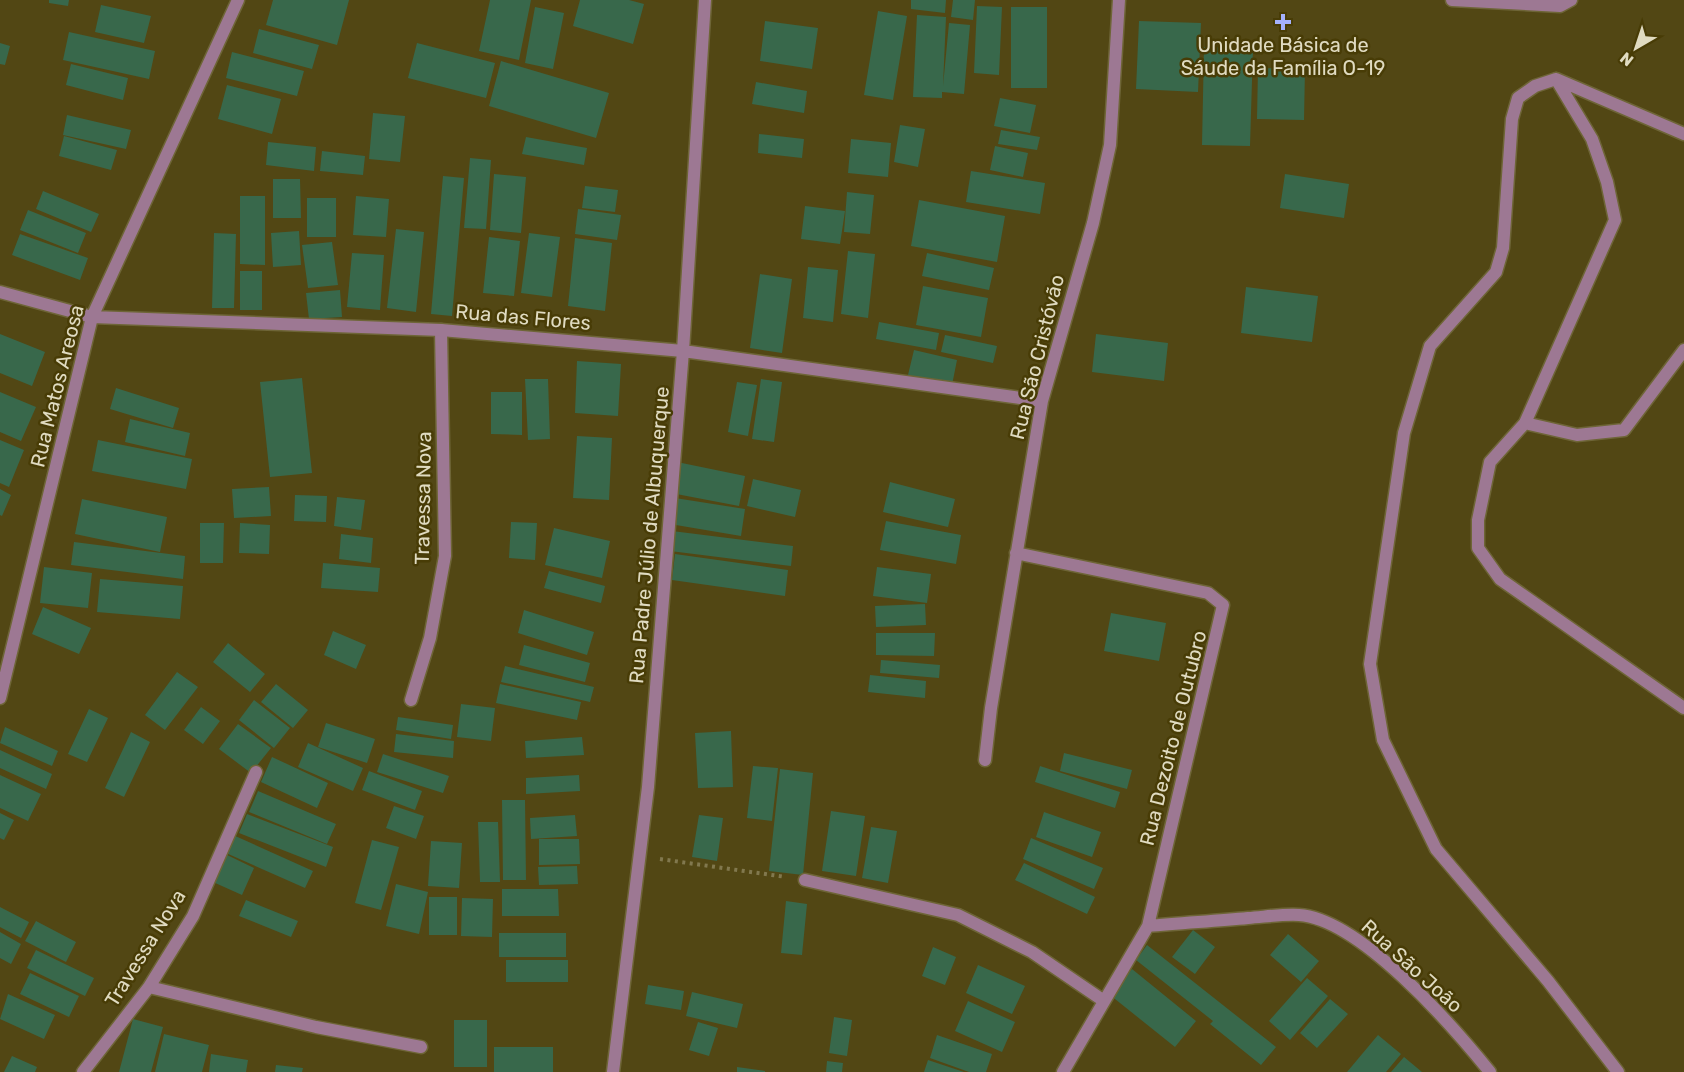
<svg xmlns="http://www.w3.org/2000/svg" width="1684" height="1072" font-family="Rubik,sans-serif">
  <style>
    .building { fill: #38684b }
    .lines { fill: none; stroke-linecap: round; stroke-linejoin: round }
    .lane-casing { stroke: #6e6537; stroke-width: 15 }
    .street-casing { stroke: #6e6537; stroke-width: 15 }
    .path { stroke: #81784e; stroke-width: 4; stroke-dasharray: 3 4.5; stroke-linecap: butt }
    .lane { stroke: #9d7893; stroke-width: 12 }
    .street { stroke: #9d7893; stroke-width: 12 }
    .poi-dot { fill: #a5b1fc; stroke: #483c06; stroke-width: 2 }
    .labels { text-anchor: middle; stroke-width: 5; stroke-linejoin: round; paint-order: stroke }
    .poi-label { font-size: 20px; fill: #e0dbc1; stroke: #483c06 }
    .street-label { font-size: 20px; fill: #e0dbc1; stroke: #483c06 }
  </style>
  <rect width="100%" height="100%" fill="#524714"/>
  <!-- building -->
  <path class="building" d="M49,0H69L68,6L49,3Z
    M273,0H349L337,45L266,25Z
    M490,0H531L519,60L479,51Z
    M580,0H629L644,4L633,44L573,26Z
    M911,0H946L945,13L911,9Z
    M953,0H975L973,20L951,17Z
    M101,5L151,16L144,43L95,32Z
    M977,6L1002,7L999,75L974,73Z
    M535,7L564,13L553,69L525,63Z
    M1011,7H1047V88H1011Z
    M878,11L907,16L893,100L864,95Z
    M917,15L946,17L943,86L949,23L970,25L964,94L942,92V98L913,97Z
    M765,21L818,28L812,69L760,61Z
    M1139,21L1201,23L1198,92L1136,89Z
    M259,29L319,45L312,69L253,53Z
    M69,32L155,51L149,79L63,60Z
    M0,43L10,46L5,65L0,64Z
    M417,43L495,63L486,98L408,78Z
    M1204,47L1253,48L1250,146L1202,145Z
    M232,52L304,71L297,96L226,78Z
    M501,61L609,93L596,138L489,106Z
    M71,64L128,78L123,100L66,85Z
    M1258,68L1305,69L1304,120L1257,119Z
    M756,82L807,91L804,113L752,104Z
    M227,85L281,99L272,134L218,119Z
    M1000,98L1036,105L1030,133L994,126Z
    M373,113L405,116L400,162L369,159Z
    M67,115L131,130L126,149L63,135Z
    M900,125L925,129L918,167L894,162Z
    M1001,130L1040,137L1037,150L998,144Z
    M759,134L804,139L802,158L758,153Z
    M64,136L117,150L111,170L59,156Z
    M526,137L587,148L584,165L522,154Z
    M851,139L891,143L888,177L848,173Z
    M268,142L316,147L314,171L266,165Z
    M995,146L1028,153L1023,177L990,170Z
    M322,151L365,156L363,175L320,171Z
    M470,158L491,160L486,229L464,228Z
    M971,171L1045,183L1040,214L966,202Z
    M494,174L526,177L521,233L490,230Z
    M1285,174L1349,184L1344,218L1280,208Z
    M443,176L464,178L452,316L431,314Z
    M273,179H300L301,218H273Z
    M585,186L618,190L615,212L582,208Z
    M43,191L99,214L91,232L36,209Z
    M847,192L874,195L870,234L844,232Z
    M240,196H265V265L240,264Z
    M356,196L389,199L386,237L353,235Z
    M307,198H336V237H307Z
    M919,200L1005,216L997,262L911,246Z
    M805,206L845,211L840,244L801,239Z
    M578,209L621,215L617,240L575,234Z
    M28,210L86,233L78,253L20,230Z
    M396,229L424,232L416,312L387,308Z
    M299,231L301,265L273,267L271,233Z
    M214,233L236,234L234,308H212Z
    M529,233L560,237L552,297L521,293Z
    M20,234L88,258L80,280L12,255Z
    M489,237L520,241L514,296L483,293Z
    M575,238L612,243L605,311L568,306Z
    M332,242L338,285L308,288L302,245Z
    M848,251L875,254L868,318L841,314Z
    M352,253L384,255L380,310L347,307Z
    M927,253L994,268L989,290L922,276Z
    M808,267L838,270L833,322L803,318Z
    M240,271H262V310H240Z
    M760,274L792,279L782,353L750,348Z
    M923,286L988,298L981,337L916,325Z
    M1246,287L1318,296L1312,342L1241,333Z
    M340,290L342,317L309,319L306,293Z
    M879,322L939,333L936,350L876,339Z
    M0,334L45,352L32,386L0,373Z
    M1096,334L1168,343L1164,381L1092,372Z
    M945,335L997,346L993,363L941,352Z
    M914,350L957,360L952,385L908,375Z
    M577,361L621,364L618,416L575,413Z
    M302,378L312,473L270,477L260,382Z
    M525,379H548L550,439L528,440Z
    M761,379L782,382L774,442L752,439Z
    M737,382L757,385L748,436L728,432Z
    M116,388L179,408L173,428L110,409Z
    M0,392L36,407L21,441L0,432Z
    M491,392H522V435L491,434Z
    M130,419L190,433L185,456L125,442Z
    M577,436L612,438L609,500L573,498Z
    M0,440L24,450L9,487L0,483Z
    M98,440L192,459L186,489L92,471Z
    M677,462L745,476L739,506L671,493Z
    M753,479L801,490L795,517L747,506Z
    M890,482L955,499L948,527L883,512Z
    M269,487L271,516L234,518L232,489Z
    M0,489L11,495L2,516L0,515Z
    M295,495L327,496L326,522L294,521Z
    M337,497L365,500L361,530L334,526Z
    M675,498L745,509L741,536L670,524Z
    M82,499L167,517L160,552L75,534Z
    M886,521L961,535L956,564L880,550Z
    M511,522L537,523L535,560L509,558Z
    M200,523H224L223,563H200Z
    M240,523L270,525L269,554L239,553Z
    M554,528L610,541L602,578L545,565Z
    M672,531L793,546L791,566L670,551Z
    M341,534L373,538L371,563L339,559Z
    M74,542L185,556L183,579L71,565Z
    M675,554L788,570L785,596L672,580Z
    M323,563L380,568L378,592L321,588Z
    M44,567L92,573L88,608L40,603Z
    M877,567L931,574L927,603L873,596Z
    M549,571L605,586L601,603L544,588Z
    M100,579L183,586L180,619L97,612Z
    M925,604L926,625L876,627L875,606Z
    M43,607L91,628L79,654L32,634Z
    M524,610L594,632L587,655L518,633Z
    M1111,613L1166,623L1159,661L1104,651Z
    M333,631L366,645L356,669L324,655Z
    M876,633H935L934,656L876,655Z
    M228,643L265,674L250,692L213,662Z
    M524,645L590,663L585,682L519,665Z
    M881,660L940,665L939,678L880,673Z
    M505,666L594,687L590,702L501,682Z
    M177,672L198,687L165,730L145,715Z
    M870,675L926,681L925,698L868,692Z
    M276,684L308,710L293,728L261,702Z
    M500,684L581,702L577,720L496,703Z
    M254,700L290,728L274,748L239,720Z
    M461,704L495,708L491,741L457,737Z
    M201,707L220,721L203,744L184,730Z
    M89,709L108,718L87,762L68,754Z
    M398,717L453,725L451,739L396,730Z
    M326,723L375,739L367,763L318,747Z
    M238,724L271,748L251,773L219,749Z
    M5,727L58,751L52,766L0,743Z
    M731,731L733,787L698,788L695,733Z
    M131,732L150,742L124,797L105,788Z
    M396,734L454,741L453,758L394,752Z
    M582,737L584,755L526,758L525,741Z
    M308,743L363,768L353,791L298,767Z
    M0,750L52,774L46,789L0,768Z
    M1064,753L1132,770L1127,789L1060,771Z
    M383,754L449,776L443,793L377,772Z
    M272,757L328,783L317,808L261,782Z
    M753,766L778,768L772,821L747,818Z
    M1040,766L1120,792L1115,808L1035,782Z
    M780,769L813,773L803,875L769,871Z
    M369,771L422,791L415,810L362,790Z
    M0,775L41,794L28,821L0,808Z
    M579,775L580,791L526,794V778Z
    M258,791L336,824L327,844L249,812Z
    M502,800H525L526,880H503Z
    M394,806L424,816L416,839L386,828Z
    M831,811L865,816L856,876L822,871Z
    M1044,812L1101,832L1092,857L1036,837Z
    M0,813L14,820L4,840L0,838Z
    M247,814L333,847L326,867L239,833Z
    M575,815L577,836L531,839L530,818Z
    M699,815L723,818L717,861L692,857Z
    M478,822H498L500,882H480Z
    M871,827L897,831L888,883L862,878Z
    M233,835L313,871L305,888L226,853Z
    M1031,838L1103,868L1094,889L1023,859Z
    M539,839H579L580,864L539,865Z
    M372,840L399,847L381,910L355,903Z
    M431,841L462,843L459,888L428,886Z
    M225,854L254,868L242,895L213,882Z
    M1024,863L1095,897L1087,914L1015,880Z
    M577,866L578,884L539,885L538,867Z
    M396,884L428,892L419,934L386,926Z
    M502,889H558L559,916H502Z
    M429,897H457V935H429Z
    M462,898L493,899L492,937L461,936Z
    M246,900L298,921L291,937L239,916Z
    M786,901L807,904L802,955L781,953Z
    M0,907L29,922L21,938L0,927Z
    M36,921L76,942L66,962L25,941Z
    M1193,930L1215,947L1195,974L1172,957Z
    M0,932L21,944L11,964L0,958Z
    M499,933H566V957H499Z
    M1288,934L1319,961L1301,982L1270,955Z
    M1147,945L1276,1047L1261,1065L1210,1024L1213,1021L1136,960Z
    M933,947L956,957L945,985L922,976Z
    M36,950L94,978L85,996L27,968Z
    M506,960H568V982H506Z
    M978,965L1025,986L1012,1014L966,993Z
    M1132,969L1196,1021L1175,1047L1110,995Z
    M30,973L79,996L69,1017L20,994Z
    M1307,978L1328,996L1290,1040L1269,1021Z
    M648,985L684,991L681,1010L645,1004Z
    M692,992L743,1004L737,1028L686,1016Z
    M8,994L55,1015L44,1039L0,1019Z
    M1330,999L1348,1014L1317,1048L1300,1033Z
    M968,1001L1015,1022L1002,1052L955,1031Z
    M834,1017L852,1020L847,1056L829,1053Z
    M133,1019L163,1027L151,1072H119Z
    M454,1020H487V1067H454Z
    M698,1022L718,1028L709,1056L689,1050Z
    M164,1034L209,1045L202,1072H155Z
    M937,1035L992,1054L986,1072H969L930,1058Z
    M1378,1035L1401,1054L1386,1072H1347Z
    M494,1047H553V1072H494Z
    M211,1054L248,1060L246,1072H209Z
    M12,1056L37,1067L35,1072H4Z
    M1404,1057L1422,1072H1391Z
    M928,1060L964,1072H924Z
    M827,1061L843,1063L842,1072H826Z
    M276,1065L303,1068L302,1072H275Z
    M737,1067L765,1071V1072H737Z"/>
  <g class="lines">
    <defs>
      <path id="lane" d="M1556,79L1535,86L1518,98L1512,119L1503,248L1496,272L1430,346L1404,433L1370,664L1383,740L1436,849L1548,981L1618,1072
        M1684,134L1556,79L1592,139L1607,182L1615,220L1525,423L1490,462L1478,520V548L1500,579L1684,708
        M1525,423L1577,435L1624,430L1684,350
        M411,700L430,638L445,556L441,330
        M149,987L316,1027L421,1047
        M83,1072L149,987L193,916L256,772"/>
      <path id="street" d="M1452,0L1560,6L1571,0
        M0,292L92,317L441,330L683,351L1042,401
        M1016,553L1208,593L1223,605L1148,926L1063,1072
        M0,698L92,317L238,0
        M985,760L991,708L1042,401L1093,223L1110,145L1119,0
        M805,880L958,915L1032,952L1104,1001
        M1148,926C1181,923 1215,921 1248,918C1264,917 1282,914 1299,915C1360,919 1452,1025 1490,1072
        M613,1072L648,787L683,351L705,0"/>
    </defs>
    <!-- lane casing -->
    <use href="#lane" class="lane-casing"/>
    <!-- street casing -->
    <use href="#street" class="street-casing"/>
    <!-- path -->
    <path class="path" d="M660,859L786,877"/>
    <!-- lane -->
    <use href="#lane" class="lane"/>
    <!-- street -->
    <use href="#street" class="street"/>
  </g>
  <!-- markers -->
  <path class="poi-dot" d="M1280 13h6v6h6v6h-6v6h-6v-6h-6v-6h6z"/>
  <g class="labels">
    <!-- poi labels -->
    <g class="poi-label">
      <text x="1283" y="52">Unidade Básica de<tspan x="1283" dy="23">Sáude da Família O-19</tspan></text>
    </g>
    <!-- street labels -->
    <g class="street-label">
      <text transform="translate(523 317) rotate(5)" y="7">Rua das Flores</text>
      <text transform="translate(1037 357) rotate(-76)" y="7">Rua São Cristóvão</text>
      <text transform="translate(57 386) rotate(-76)" y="7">Rua Matos Areosa</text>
      <text transform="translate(423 498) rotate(-89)" y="7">Travessa Nova</text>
      <text transform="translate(649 535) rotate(-85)" y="7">Rua Padre Júlio de Albuquerque</text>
      <text transform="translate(1173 738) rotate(-76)" y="7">Rua Dezoito de Outubro</text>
      <text transform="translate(145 948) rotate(-58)" y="7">Travessa Nova</text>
      <text transform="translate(1412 966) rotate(42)" y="7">Rua São João</text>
    </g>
  </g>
  <!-- north arrow -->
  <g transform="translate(1636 48) rotate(219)" stroke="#483c06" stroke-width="4.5" paint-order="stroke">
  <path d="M0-4.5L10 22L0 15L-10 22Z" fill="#e0dbc1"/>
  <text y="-9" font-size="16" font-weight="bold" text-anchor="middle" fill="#e0dbc1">N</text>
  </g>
</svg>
